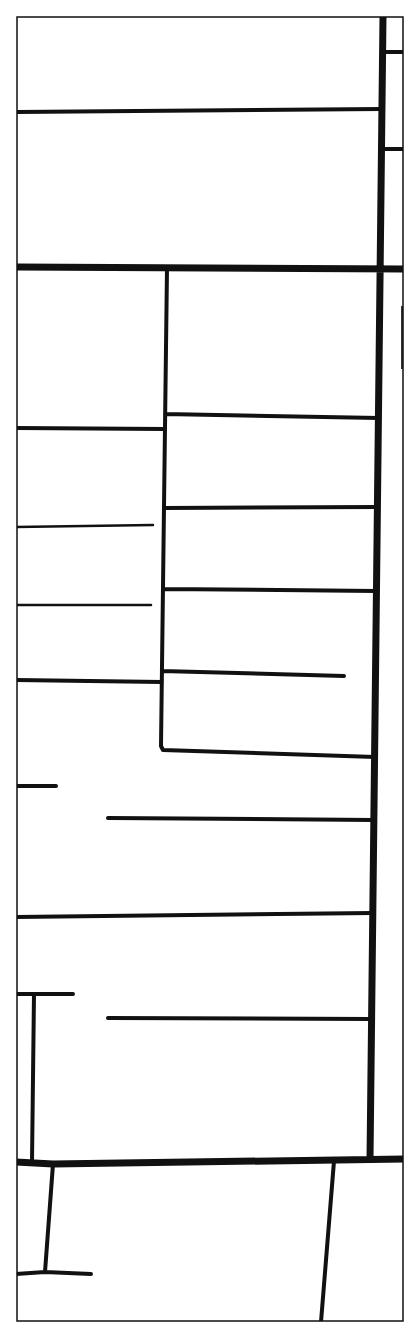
<svg xmlns="http://www.w3.org/2000/svg" width="420" height="1338" font-family="Raleway,sans-serif">
  <style>
    .building { fill: #353535 }
    .lines { fill: none; stroke-linecap: round; stroke-linejoin: round }
    .path { stroke: #111; stroke-width: 2.5 }
    .minor { stroke: #111; stroke-width: 4 }
    .tertiary { stroke: #111; stroke-width: 7 }
    .neatline { fill: none; stroke: #111; stroke-width: 1.5 }
  </style>
  <rect width="100%" height="100%" fill="#fff"/>
  <!-- building -->
  <path class="building" d="M401,306H404V369H401Z"/>
  <g class="lines">
    <!-- path -->
    <path class="path" d="M16,527L153,525
      M16,605H151"/>
    <!-- minor -->
    <path class="minor" d="M383,52H404
      M16,112L382,109
      M382,149H404
      M167,268L161,746L163,750L375,757
      M165,414L379,418
      M16,428L165,429
      M164,508L378,507
      M163,589L376,591
      M162,671L344,676
      M16,680L162,682
      M16,786H56
      M108,818L374,820
      M16,917L373,913
      M16,994H73
      M108,1018L371,1019
      M32,1162L34,994
      M45,1272L91,1274
      M16,1274L45,1272L53,1164
      M321,1322L334,1161"/>
    <!-- tertiary -->
    <path class="tertiary" d="M16,267L404,269
      M370,1159L383,16
      M16,1162L53,1164L404,1159"/>
  </g>
  <!-- border -->
  <rect width="420" height="1338" fill="none" stroke="#ffffff" stroke-width="34"/>
  <rect x="17" y="17" width="386" height="1304" class="neatline"/>
</svg>
